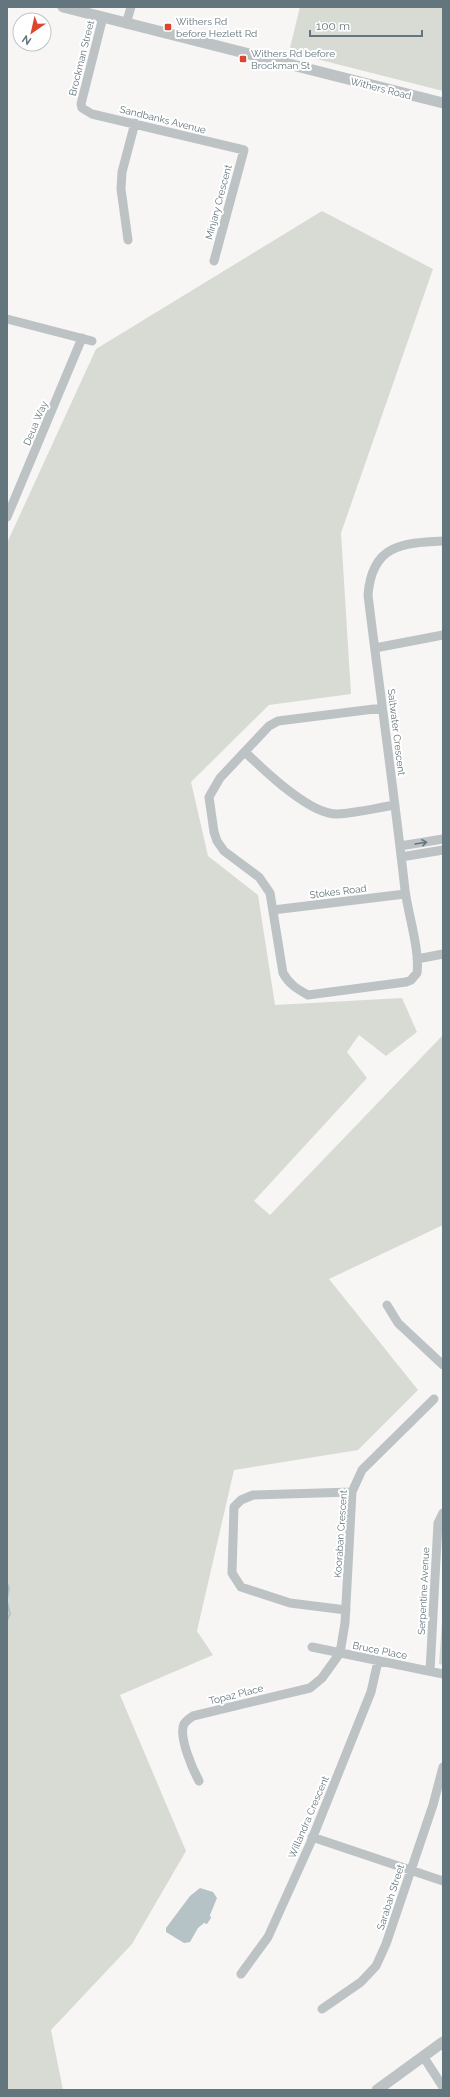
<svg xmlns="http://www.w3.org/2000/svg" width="450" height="2097" font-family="Raleway,sans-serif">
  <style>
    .green { fill: #d7dbd3 }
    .water { fill: #b5c3c6 }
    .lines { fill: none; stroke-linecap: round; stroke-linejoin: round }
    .stream { stroke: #b5c3c6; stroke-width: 2 }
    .minor { stroke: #bdc3c5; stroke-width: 9 }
    .tertiary { stroke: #bdc3c5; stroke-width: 11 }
    .oneway { stroke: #63757d }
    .poi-dot { fill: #dc462f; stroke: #fff; stroke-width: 1.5 }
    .labels { text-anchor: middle; stroke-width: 4; stroke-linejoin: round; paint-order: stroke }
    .poi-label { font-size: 10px; fill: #63757d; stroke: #fff; text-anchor: start }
    .street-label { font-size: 10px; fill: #63757d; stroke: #fff }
  </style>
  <rect width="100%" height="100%" fill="#f7f6f4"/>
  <!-- green -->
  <path class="green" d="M300,7H443V91L289,52Z
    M322,211L433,269L341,533L351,694L269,705L191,782L208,856L258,895L275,1005L402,998L417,1032L386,1056L359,1035L347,1052L367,1078L254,1201L270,1215L443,1035V1225L329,1279L418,1390L358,1450L234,1470L197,1631L213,1655L120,1695L186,1851L132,1944L51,2030L63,2090H7V543L96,349Z
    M443,1606V1665L439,1664Z"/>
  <!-- water -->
  <path class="water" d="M200,1888L213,1892L217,1898L210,1915L211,1918L207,1924L204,1923L198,1928L190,1942L184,1943L166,1932V1928L190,1896Z"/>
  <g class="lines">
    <!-- stream -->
    <path class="stream" d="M7,1551V1553
      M7,1583L9,1588L7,1598
      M7,1602L10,1614L7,1620"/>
    <!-- minor -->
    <path class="minor" d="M103,17L81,104L82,108L92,114L244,150L214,261
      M126,24L131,7
      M128,240L121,189L122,172L135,123
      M7,319L92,341
      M7,517L82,338
      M375,648L443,635
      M382,708L278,721L269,726L220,778L209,797L214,832L217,841L224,851L259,877L270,893L283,973C289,984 297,989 308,995L406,982L411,980L417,973C420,950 408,914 405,890C394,791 380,693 368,595C372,545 401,543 443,541
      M245,752C264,770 310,815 337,814C356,813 376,808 395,805
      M400,846L443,839
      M401,857L443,850
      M273,910L405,894
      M417,959L443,954
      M387,1305L398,1323L443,1365
      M346,1610L290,1603L241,1587L232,1573L234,1507L241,1500L253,1495L352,1492
      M312,1647L443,1674
      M430,1671L438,1523L443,1513
      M199,1781C193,1770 178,1736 184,1724C186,1721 190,1718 193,1716L310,1688L322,1678L340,1653L345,1623L352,1492L362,1470L434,1399
      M312,1837L443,1881
      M241,1974L268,1937L310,1844L371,1692L378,1661
      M322,2009L361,1982L376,1966L386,1944L433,1805L443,1767
      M423,2056L443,2087"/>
    <!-- tertiary -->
    <path class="tertiary" d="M63,7L443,103
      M377,2090L443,2042"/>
  </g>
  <!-- one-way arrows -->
  <defs><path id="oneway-shaft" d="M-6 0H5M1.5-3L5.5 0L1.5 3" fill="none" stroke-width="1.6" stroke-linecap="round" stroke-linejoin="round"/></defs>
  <use class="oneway" href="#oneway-shaft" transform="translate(421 843) rotate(-9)"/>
  <!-- markers -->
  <g class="poi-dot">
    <rect x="164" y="23" width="8" height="8" rx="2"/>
    <rect x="239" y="55" width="8" height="8" rx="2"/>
  </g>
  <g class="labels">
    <!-- poi labels -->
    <g class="poi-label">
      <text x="176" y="25">Withers Rd<tspan x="176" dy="12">before Hezlett Rd</tspan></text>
      <text x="251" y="57">Withers Rd before<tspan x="251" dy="12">Brockman St</tspan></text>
    </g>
    <!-- street labels -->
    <g class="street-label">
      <text transform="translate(81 58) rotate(-76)" y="4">Brockman Street</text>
      <text transform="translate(381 88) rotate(14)" y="4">Withers Road</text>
      <text transform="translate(163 119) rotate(14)" y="4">Sandbanks Avenue</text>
      <text transform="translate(218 202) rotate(-75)" y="4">Minjary Crescent</text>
      <text transform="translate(35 423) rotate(-67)" y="4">Deua Way</text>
      <text transform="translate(397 732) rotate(83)" y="4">Saltwater Crescent</text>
      <text transform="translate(338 891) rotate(-7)" y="4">Stokes Road</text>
      <text transform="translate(340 1534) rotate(-86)" y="4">Kooraban Crescent</text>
      <text transform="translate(423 1591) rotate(-87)" y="4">Serpentine Avenue</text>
      <text transform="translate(380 1650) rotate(11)" y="4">Bruce Place</text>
      <text transform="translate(236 1694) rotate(-14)" y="4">Topaz Place</text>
      <text transform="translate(308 1817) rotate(-67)" y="4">Willandra Crescent</text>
      <text transform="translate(390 1897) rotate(-72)" y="4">Sarabah Street</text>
    </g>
  </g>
  <!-- border -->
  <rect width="450" height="2097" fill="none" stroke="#63757d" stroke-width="16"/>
  <!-- north arrow -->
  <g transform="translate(32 32) rotate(214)"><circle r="19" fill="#ffffff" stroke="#c1c8cb"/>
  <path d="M0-3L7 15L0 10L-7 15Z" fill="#dc462f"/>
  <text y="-6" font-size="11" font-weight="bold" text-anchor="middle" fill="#63757d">N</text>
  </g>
  <!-- scale -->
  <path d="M310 30v6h112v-6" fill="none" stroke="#63757d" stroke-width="2"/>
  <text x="316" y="30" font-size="12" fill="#63757d" stroke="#ffffff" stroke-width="3" paint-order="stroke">100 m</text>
</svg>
